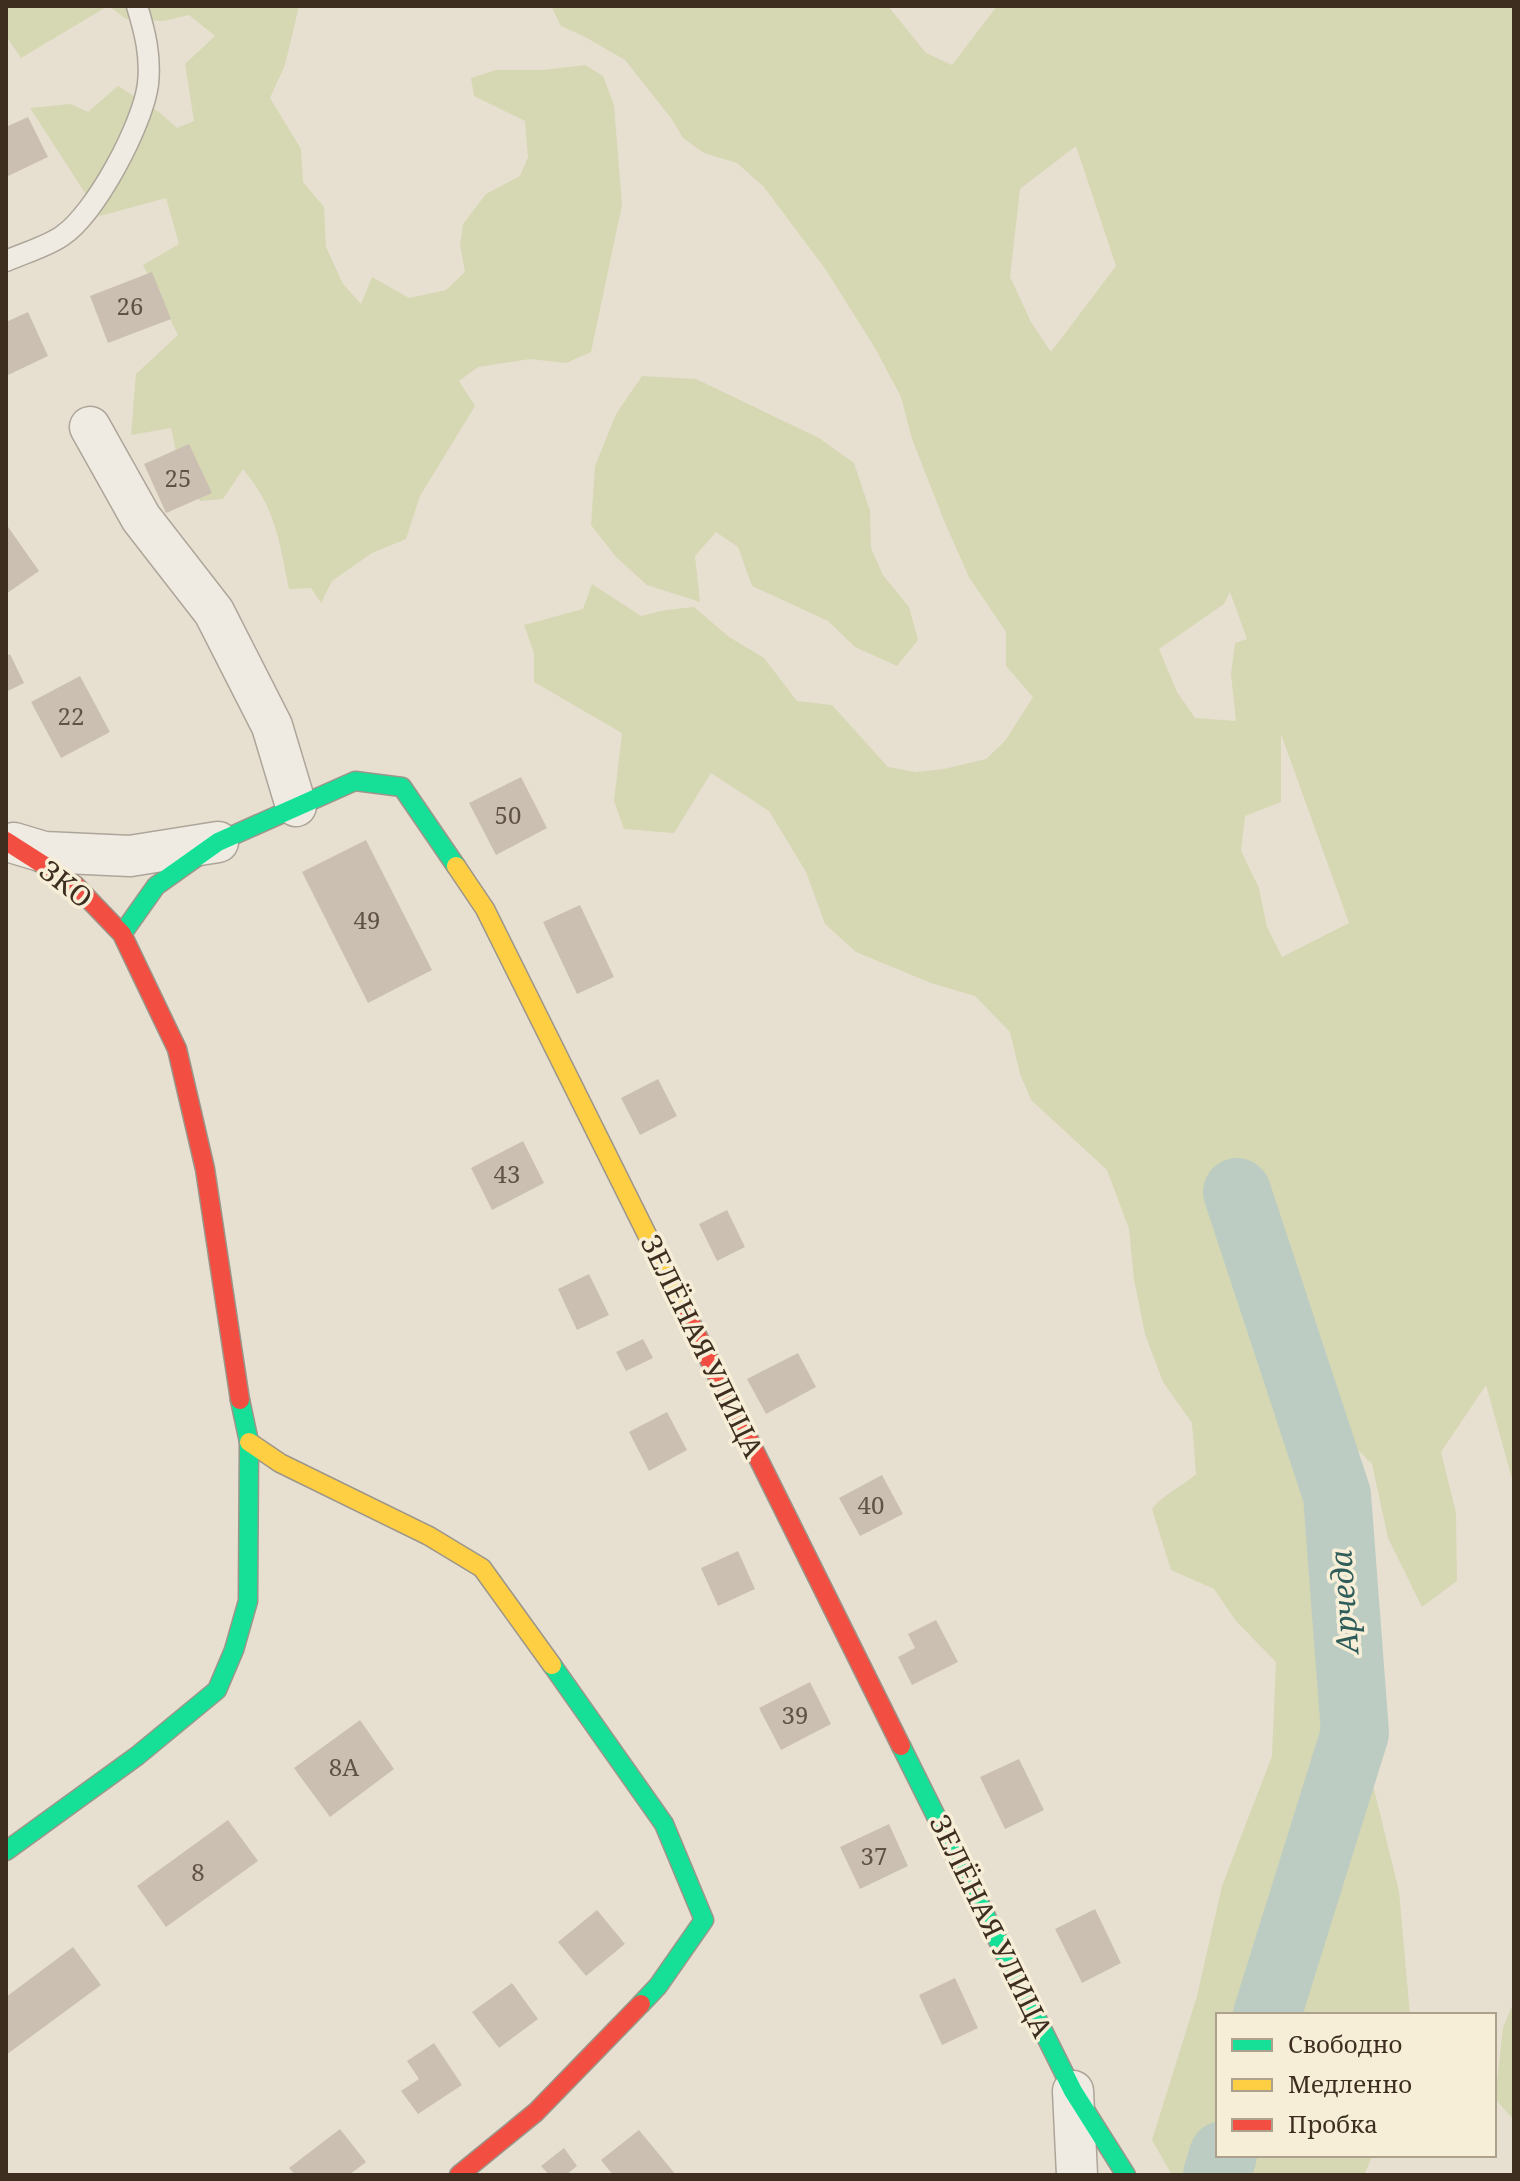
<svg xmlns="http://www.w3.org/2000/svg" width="1520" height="2181" font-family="'Noto Serif',serif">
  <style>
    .green { fill: #d6d7b3; fill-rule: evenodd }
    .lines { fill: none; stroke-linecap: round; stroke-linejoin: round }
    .river { stroke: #bcccc2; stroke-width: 68 }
    .building { fill: #cbbfb2 }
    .lane-casing { stroke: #ada599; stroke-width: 23 }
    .street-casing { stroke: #ada599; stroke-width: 43 }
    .fast-casing { stroke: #9c958a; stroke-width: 21 }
    .slow-casing { stroke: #9c958a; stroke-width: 21 }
    .jam-casing { stroke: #9c958a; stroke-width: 21 }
    .lane { stroke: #efebe3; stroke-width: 20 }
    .street { stroke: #efebe3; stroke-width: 40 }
    .fast { stroke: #16e098; stroke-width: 18 }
    .slow { stroke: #ffcf43; stroke-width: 18 }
    .jam { stroke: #f24e42; stroke-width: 18 }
    .labels { text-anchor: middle; stroke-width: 7; stroke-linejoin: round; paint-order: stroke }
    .number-label { font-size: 24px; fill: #605244 }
    .street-label { font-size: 28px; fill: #3d2e20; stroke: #f7eed8 }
    .water-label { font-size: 30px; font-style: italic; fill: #2f5d5a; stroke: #f7eed8 }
  </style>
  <rect width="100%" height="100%" fill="#e7e0d1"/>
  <!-- green -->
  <path class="green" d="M6,6H108L21,58L6,36Z
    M109,6H299L285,65L270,98L301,149L303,182L324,207L326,247L343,284L361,304L372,277L409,298L446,290L465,272L460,245L463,224L486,194L520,176L528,157L525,121L474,96L471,78L496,70H543L585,65L603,76L614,105L622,205L591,352L566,363L530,359L478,367L459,381L475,406L420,496L406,539L372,553L332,581L321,603L311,588L289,589C279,540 276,509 243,469L223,499L200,501L178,461L171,428L131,435L136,374L178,335L143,265L179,244L166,198L100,216L30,108L71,104L88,112L118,86L160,113L177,128L194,121L185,64L215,36L189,15L164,21L126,19Z
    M551,6H888L926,53L952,65L997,6H1514V1486L1486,1385L1441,1452L1456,1513L1457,1581L1422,1607L1388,1538L1372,1464L1339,1431L1355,1506L1349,1565L1333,1622L1399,1891L1410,2015H1218V2155H1373L1364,2175H1172L1152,2140L1197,1996L1222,1886L1272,1756L1276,1662L1236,1621L1214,1589L1171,1570L1152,1509C1163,1494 1182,1487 1196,1474L1192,1423L1163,1382L1145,1334L1134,1280L1129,1229L1107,1170L1031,1100L1020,1074L1010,1032L975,996L931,983L856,952L825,924L806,872L769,811L711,773L674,833L624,829L614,801L622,733L534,682V653L524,625L583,609L592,584L641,616L666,610L694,607L729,637L764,658L797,701L832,705L888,767L916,772L944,769L986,759L1005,741L1033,697L1006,666V632L969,577L945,523L912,439L901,397L875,348L826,270L764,187L737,163L704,153L683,138L671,118L625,60L585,37L561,26ZM1076,146L1116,266L1051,352L1031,322L1010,277L1020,189ZM1230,592L1247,639L1235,643L1231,674L1236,721L1195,718L1177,692L1159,649L1224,604ZM1281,734L1349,923L1282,957L1267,927L1259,888L1241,851L1245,816L1281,802Z
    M642,376L696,379L819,438L854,463L870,511L871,548L883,575L909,607L918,640L897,666L855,647L828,621L752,586L738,547L716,532L695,556L700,602L647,585L616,557L591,525L595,466L616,414Z
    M1514,2001V2120L1495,2099L1503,2028Z"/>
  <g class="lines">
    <!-- river -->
    <path class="river" d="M1237,1192L1337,1495L1355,1733L1267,2015
      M1217,2175L1223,2155"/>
  </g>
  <!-- building -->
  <path class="building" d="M28,117L48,157L6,177V127Z
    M152,272L171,319L108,343L90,296Z
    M28,312L48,356L6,376V322Z
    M189,444L212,493L166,513L144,464Z
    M6,524L39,571L6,594Z
    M10,654L24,683L6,692V656Z
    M80,676L110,732L61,758L31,702Z
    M521,777L547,828L496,855L469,803Z
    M366,840L432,970L368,1003L302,872Z
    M580,905L614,977L577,994L543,922Z
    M658,1079L677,1116L640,1135L621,1098Z
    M523,1141L544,1183L492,1210L471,1168Z
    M727,1210L745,1247L717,1261L699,1224Z
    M589,1274L609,1315L577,1330L558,1289Z
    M643,1339L653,1358L626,1371L616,1352Z
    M798,1353L816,1387L766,1414L747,1379Z
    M667,1412L687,1450L649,1471L629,1432Z
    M882,1475L903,1514L860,1536L839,1498Z
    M738,1551L755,1589L718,1606L701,1568Z
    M936,1620L958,1662L912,1685L898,1657L915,1648L908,1634Z
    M810,1682L831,1724L781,1750L759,1708Z
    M360,1720L394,1769L330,1817L294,1768Z
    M1019,1759L1044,1810L1005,1829L980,1777Z
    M228,1820L258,1861L166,1927L137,1886Z
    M889,1824L908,1866L860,1889L840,1847Z
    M1095,1909L1121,1963L1082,1983L1055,1929Z
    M597,1910L625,1944L586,1976L558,1942Z
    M73,1947L101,1985L6,2055V1997Z
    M955,1978L978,2028L942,2045L919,1995Z
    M512,1983L538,2019L499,2048L472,2012Z
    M434,2043L462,2085L418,2114L401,2091L419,2079L407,2061Z
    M340,2129L366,2162L349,2175H295L289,2168Z
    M639,2130L676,2175H613L601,2160Z
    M564,2148L577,2166L566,2175H549L541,2166Z"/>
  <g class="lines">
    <defs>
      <path id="lane" d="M6,261C24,253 46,247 62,236C96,213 143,124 148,84C151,56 145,32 137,6"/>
      <path id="street" d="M90,427L141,518L214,612L272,726L296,806
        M14,843L44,852L130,856L218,842
        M1073,2091L1077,2175"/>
      <path id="fast" d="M122,934L156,886L218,842L355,781L402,787L456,866
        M552,1665L664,1824L704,1920L658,1986L641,2004
        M901,1746L1073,2091L1126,2175
        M6,1851L137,1756L217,1690L234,1650L248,1601L249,1442L240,1400"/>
      <path id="slow" d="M456,866L485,909L686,1313
        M249,1442L280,1463L429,1536L482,1568L552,1665"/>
      <path id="jam" d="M6,841L75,885L122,934L177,1049L205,1169L240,1400
        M686,1313L901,1746
        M459,2175L536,2112L641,2004"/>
    </defs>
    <!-- lane casing -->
    <use href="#lane" class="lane-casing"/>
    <!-- street casing -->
    <use href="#street" class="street-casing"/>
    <!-- fast casing -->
    <use href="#fast" class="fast-casing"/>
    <!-- slow casing -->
    <use href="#slow" class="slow-casing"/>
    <!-- jam casing -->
    <use href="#jam" class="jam-casing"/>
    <!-- lane -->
    <use href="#lane" class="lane"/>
    <!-- street -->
    <use href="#street" class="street"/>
    <!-- fast -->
    <use href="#fast" class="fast"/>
    <!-- slow -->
    <use href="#slow" class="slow"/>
    <!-- jam -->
    <use href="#jam" class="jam"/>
  </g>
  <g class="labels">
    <!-- number labels -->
    <g class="number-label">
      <text x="130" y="315">26</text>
      <text x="178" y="487">25</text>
      <text x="71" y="725">22</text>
      <text x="508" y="824">50</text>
      <text x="367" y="929">49</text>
      <text x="507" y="1183">43</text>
      <text x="871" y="1514">40</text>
      <text x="795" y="1724">39</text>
      <text x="344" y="1776">8А</text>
      <text x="874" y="1865">37</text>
      <text x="198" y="1881">8</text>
    </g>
    <!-- street labels -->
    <g class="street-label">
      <text transform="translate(66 884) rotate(38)" y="10">ЗКО</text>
      <text transform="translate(702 1346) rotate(64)" y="10">ЗЕЛЁНАЯ УЛИЦА</text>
      <text transform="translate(991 1926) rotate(64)" y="10">ЗЕЛЁНАЯ УЛИЦА</text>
    </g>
    <!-- water labels -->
    <g class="water-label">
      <text transform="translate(1345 1602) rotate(-94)" y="10">Арчеда</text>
    </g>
  </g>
  <!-- border -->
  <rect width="1520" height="2181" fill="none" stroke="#3d2e20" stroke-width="16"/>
  <!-- legend -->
  <rect x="1216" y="2013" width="280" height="144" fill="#f7eed8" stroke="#ada18e" stroke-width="2"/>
  <rect x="1232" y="2039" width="40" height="12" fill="#16e098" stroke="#ada18e" stroke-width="2"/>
  <text x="1288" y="2053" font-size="24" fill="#3d2e20">Свободно</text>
  <rect x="1232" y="2079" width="40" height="12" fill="#ffcf43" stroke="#ada18e" stroke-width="2"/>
  <text x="1288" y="2093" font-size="24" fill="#3d2e20">Медленно</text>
  <rect x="1232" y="2119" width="40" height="12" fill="#f24e42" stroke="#ada18e" stroke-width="2"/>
  <text x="1288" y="2133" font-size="24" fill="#3d2e20">Пробка</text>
</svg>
